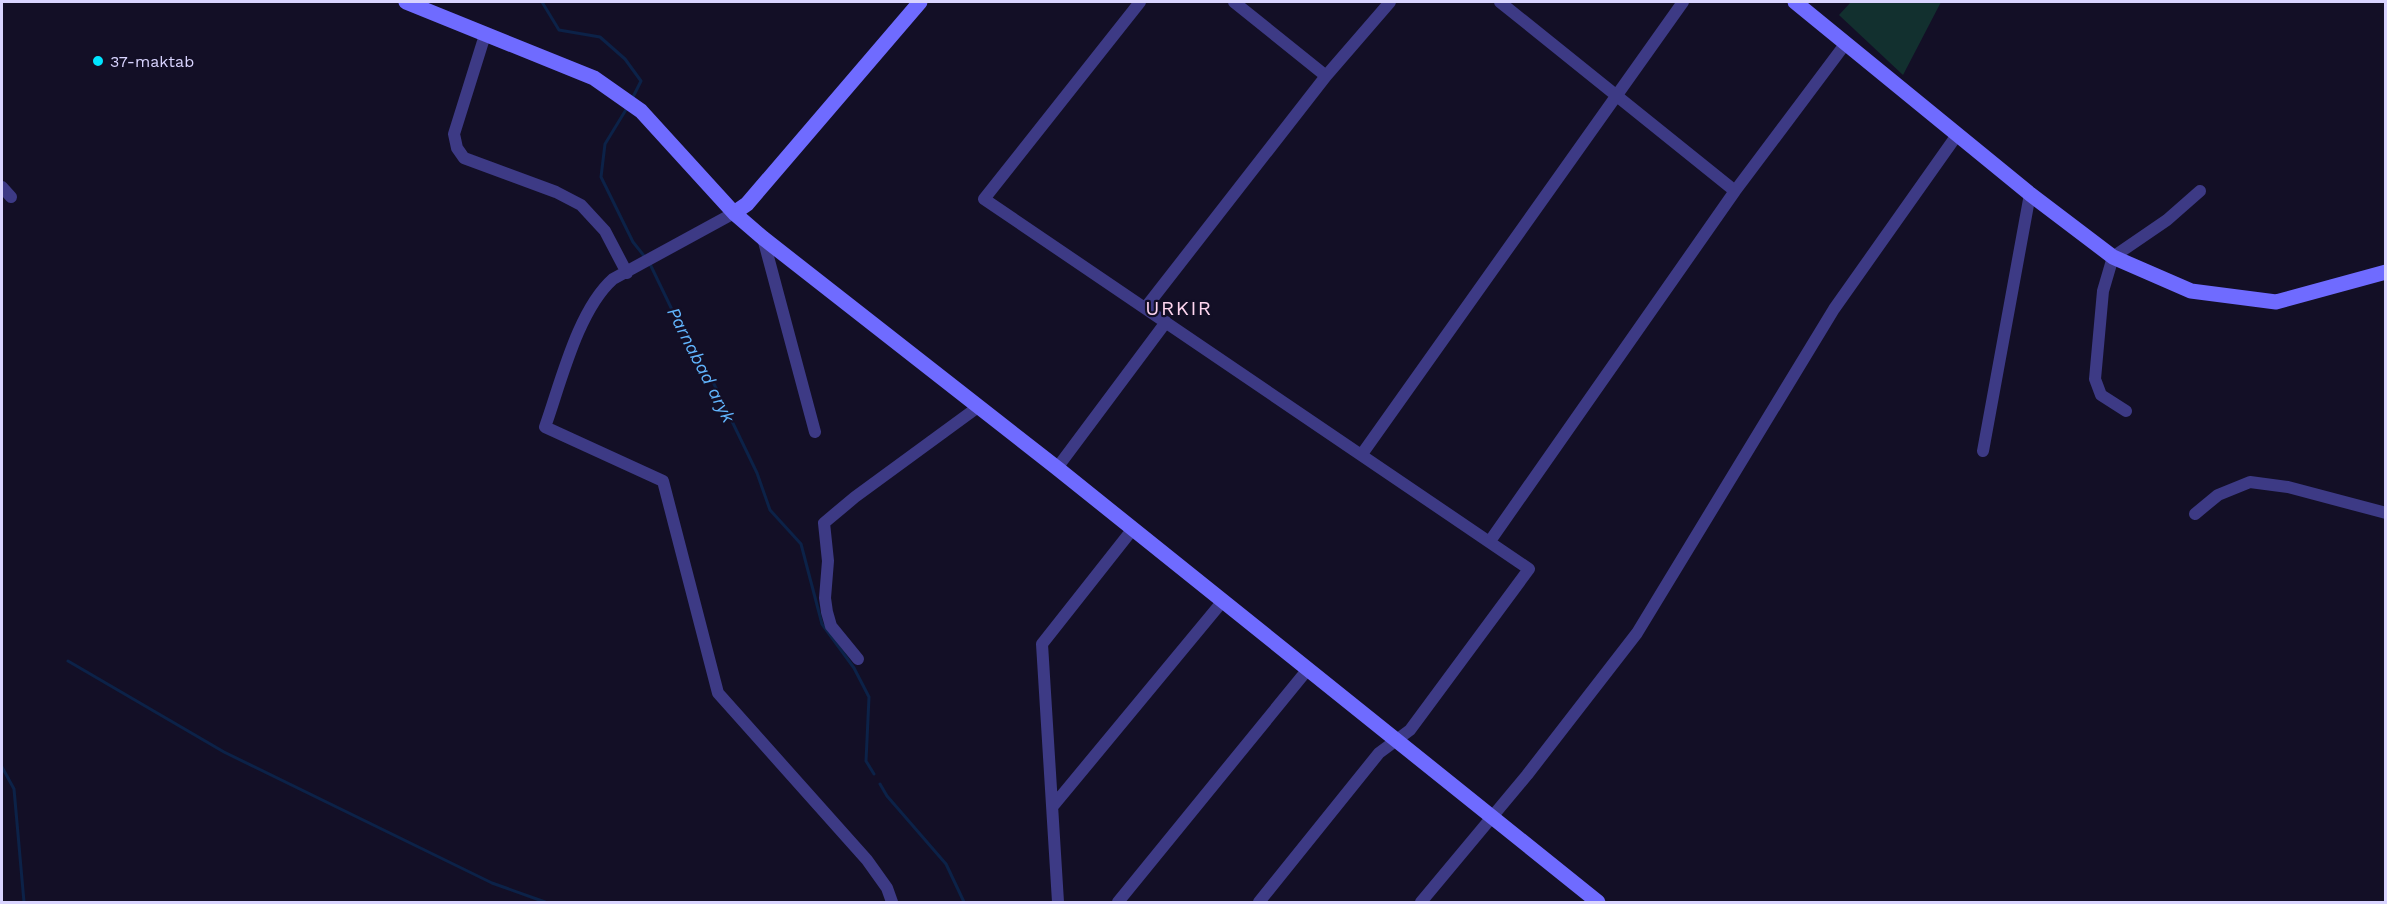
<svg xmlns="http://www.w3.org/2000/svg" width="2387" height="904" font-family="'Work Sans',sans-serif">
  <style>
    .green { fill: #12302f }
    .lines { fill: none; stroke-linecap: round; stroke-linejoin: round }
    .stream { stroke: #0c2248; stroke-width: 3 }
    .street { stroke: #3d3a85; stroke-width: 12 }
    .secondary { stroke: #6f6bff; stroke-width: 15 }
    .poi-dot { fill: #00e5ff; stroke: #130f26; stroke-width: 2 }
    .labels { text-anchor: middle; stroke-width: 4.5; stroke-linejoin: round; paint-order: stroke }
    .poi-label { font-size: 16px; fill: #d9d4ff; stroke: #130f26; text-anchor: start }
    .water-label { font-size: 18px; font-style: italic; fill: #62b6ff; stroke: #130f26 }
    .quarter-label { font-size: 20px; letter-spacing: 1.5px; fill: #ffd6f0; stroke: #130f26 }
  </style>
  <rect width="100%" height="100%" fill="#130f26"/>
  <!-- green -->
  <path class="green" d="M1851,2H1941L1903,75L1839,15Z"/>
  <g class="lines">
    <!-- stream -->
    <path class="stream" d="M542,2L559,30L600,37L625,59L641,81L632,99
      M627,108L605,144L601,177L633,242L645,257
      M649,262L677,320L714,384L757,473L770,510L801,544L822,624L854,668L869,697L866,761L874,774
      M68,661L224,752L492,883L545,902
      M2,767L14,789L24,902
      M880,784L887,796L946,864L964,902"/>
    <!-- street -->
    <path class="street" d="M1140,2L984,199L1529,569L1410,730L1379,753L1259,902
      M1234,2L1326,76
      M1500,2L1735,191
      M485,35L454,134L457,148L464,158L556,192L581,205L605,231L627,273
      M2,187L11,197
      M734,213L613,279C578,310 561,382 545,427L663,481L718,693L867,860L887,888L892,902
      M763,238L815,432
      M1146,307L1326,76L1390,2
      M2126,411L2101,395L2095,379L2103,291L2113,257L2167,220L2200,191
      M1983,451L2030,194
      M1362,454L1683,2
      M1057,468L1166,322
      M2195,514L2218,495L2250,482L2288,487L2386,513
      M1490,541L1735,191L1846,43
      M858,659L831,626L827,612L825,598L828,561L824,523L855,497L978,407
      M1053,806L1222,602
      M1058,902L1042,644L1132,530
      M1118,902L1308,669
      M1421,902L1527,775L1637,633L1834,309L1957,135"/>
    <!-- secondary -->
    <path class="secondary" d="M406,2L594,78L641,111L734,213L763,238L1057,468L1598,902
      M1795,2L2030,194L2113,257L2191,291L2276,302L2386,272
      M734,213L747,204L920,2"/>
  </g>
  <!-- markers -->
  <circle class="poi-dot" cx="98" cy="61" r="6"/>
  <g class="labels">
    <!-- poi labels -->
    <g class="poi-label">
      <text x="110" y="67">37-maktab</text>
    </g>
    <!-- water labels -->
    <g class="water-label">
      <text transform="translate(701 365) rotate(63)" y="6">Parnabad aryk</text>
    </g>
    <!-- quarter labels -->
    <g class="quarter-label">
      <text x="1179" y="315">URKIR</text>
    </g>
  </g>
  <!-- border -->
  <rect width="2387" height="904" fill="none" stroke="#d9d4ff" stroke-width="6"/>
</svg>
